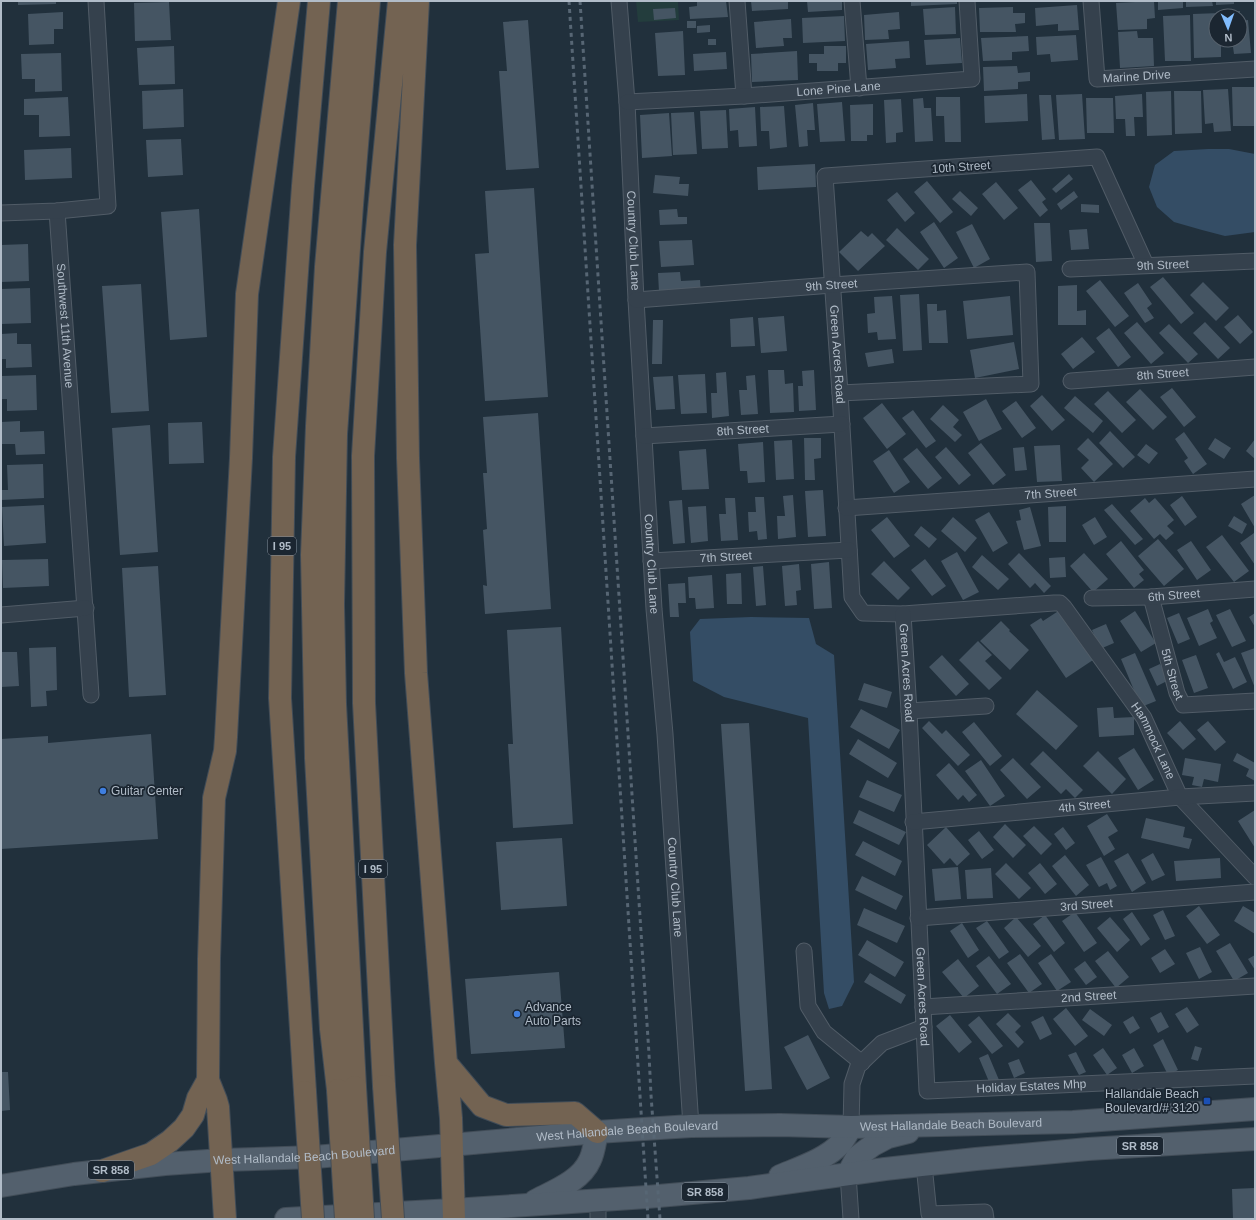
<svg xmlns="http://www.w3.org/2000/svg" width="1256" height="1220" font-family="Helvetica,sans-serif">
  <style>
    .green { fill: #233d3d }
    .water { fill: #344d65 }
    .building { fill: #455563 }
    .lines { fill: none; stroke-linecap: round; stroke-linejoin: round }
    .minor-casing { stroke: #515c67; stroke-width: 17 }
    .primary-casing { stroke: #424d58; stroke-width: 24 }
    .motorway-casing { stroke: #414c57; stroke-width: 24 }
    .minor { stroke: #35414d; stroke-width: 15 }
    .primary { stroke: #53606d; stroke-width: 22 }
    .motorway { stroke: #736352; stroke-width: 22 }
    .rail { stroke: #576674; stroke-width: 3; stroke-dasharray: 4 4; stroke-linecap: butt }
    .motorway-bridge-casing { stroke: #414c57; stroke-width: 24; stroke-linecap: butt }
    .motorway-bridge { stroke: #736352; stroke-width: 22 }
    .shop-dot { fill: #3f7fe0; stroke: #1b2631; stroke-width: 1.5 }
    .transit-dot { fill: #1a4fb4; stroke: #1b2631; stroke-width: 1.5 }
    .labels { text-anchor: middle; stroke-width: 3.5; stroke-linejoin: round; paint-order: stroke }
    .shield { fill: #1b2631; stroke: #848f9b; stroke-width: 1 }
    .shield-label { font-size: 11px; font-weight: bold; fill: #b1bcc8 }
    .street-label { font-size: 12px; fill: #b1bcc8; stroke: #1b2631 }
    .poi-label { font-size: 12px; fill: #b1bcc8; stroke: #1b2631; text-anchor: start }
  </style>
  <rect width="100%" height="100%" fill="#21303c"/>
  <!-- green -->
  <path class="green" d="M636,1H678L679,20L638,22Z"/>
  <!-- water -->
  <path class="water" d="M1208,149H1229L1255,154V232L1225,236L1202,230L1174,222L1157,207L1149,187L1155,165L1174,151Z
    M751,617L809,618L816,644L834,655L854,982L842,1006L829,1009L824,993L808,718L724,697L693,681L690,632L700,619Z"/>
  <!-- building -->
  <path class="building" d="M18,1H56V4L18,5Z
    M697,1H726L728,17L690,19L689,7L697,6Z
    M751,1H788V9L752,11Z
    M807,1H842V10L808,12Z
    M911,1H957V4L911,6Z
    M1154,1L1155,18L1147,19V29L1118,30L1116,3Z
    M1158,1H1183V8L1158,10Z
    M1186,1H1212L1213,6L1186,7Z
    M1216,1H1234V4L1216,5Z
    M169,2L171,40L135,41L134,3Z
    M1077,5L1079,30L1058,31V24L1036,26L1035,8Z
    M955,7L956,34L925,35L923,9Z
    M1013,7V13H1025V23L1015,24L1016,32H980L979,8Z
    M675,8L676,18L654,20L653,9Z
    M1240,11V16H1230V12Z
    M63,12V29H54V44L29,45L28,14Z
    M899,12L900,29L888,30L889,39L865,40L864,15Z
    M1220,13V16H1216V40H1221V57L1194,58L1193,14Z
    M1190,15L1191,61H1165L1163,16Z
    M844,16L845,41L803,43L802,18Z
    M791,19L792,38H783L784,46L756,48L754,22Z
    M528,20L539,168L506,170L499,71H507L503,22Z
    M1248,20L1251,53L1234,54L1232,40H1240V21Z
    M687,21H696V28H687Z
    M710,25V32L697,33V26Z
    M683,31L685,75L658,76L655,33Z
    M1137,31L1138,38H1153L1154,66L1120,68L1118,32Z
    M1076,35L1078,60L1051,62L1050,54L1037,55L1036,37Z
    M1028,36L1029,51L1012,52V60L983,61L981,38Z
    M960,38L962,63L926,65L924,40Z
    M708,39H716V45H708Z
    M909,41L910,58L895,59L896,68L868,70L866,44Z
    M174,46L175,84L139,85L137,48Z
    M824,46H846V63H838V71H817V63H809V54H824Z
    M797,51L798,80L752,82L751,54Z
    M726,52L727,69L694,71L693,54Z
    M61,53L62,91L35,92V79H22L21,54Z
    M1017,66L1018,73L1030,72V81L1018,82V89L984,91L983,67Z
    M1232,87H1255V126H1233Z
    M183,89L184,127L143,129L142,91Z
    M1228,89L1231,131L1214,132L1213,123L1205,124L1203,90Z
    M1171,91L1172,135L1147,136L1146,92Z
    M1174,91H1201L1202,133L1175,134Z
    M1027,94L1028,121L985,123L984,96Z
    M1082,94L1085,139L1059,140L1056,95Z
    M1142,94L1143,117H1134L1135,136H1126L1125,119H1116L1115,96Z
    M1039,95H1051L1055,139L1042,140Z
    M68,97L70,136L39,137V115H24V99Z
    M936,97H960L961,142H945L944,116H936Z
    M923,98L924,108H931L933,141L915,142L913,99Z
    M1086,98H1113L1114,133H1087Z
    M901,99L903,132L896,133V142L886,143L884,100Z
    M842,102L845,141L820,142L817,104Z
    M813,103L815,130H807L808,146L799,147L795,105Z
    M873,104V135H867V141H851L850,105Z
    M784,106L787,147L770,149L769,131H761L760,107Z
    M755,107L757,146L739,147L738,130L730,131L729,109Z
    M726,110L728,148L702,149L700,111Z
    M694,112L697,154L673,155L671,113Z
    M669,113L672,156L642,158L640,115Z
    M181,139L183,175L148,177L146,140Z
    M71,148L72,178L25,180L24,150Z
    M815,164L816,187L758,190L757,167Z
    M1069,174L1073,179L1056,193L1052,189Z
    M655,175L680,177L679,184H689L688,196L653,193Z
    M1031,180L1046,199L1042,202L1048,210L1040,217L1018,190Z
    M927,181L953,212L940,223L914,192Z
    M996,182L1018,208L1004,220L982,194Z
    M534,188L548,397L485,401L475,254L489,253L485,191Z
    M960,191L978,208L971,216L952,199Z
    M1074,191L1078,197L1061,210L1057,204Z
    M897,192L915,213L905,222L887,200Z
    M1081,204L1099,205V213L1081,212Z
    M199,209L207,337L170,340L161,212Z
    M677,209L678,217H687V224L660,225L659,210Z
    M934,222L958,258L944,268L920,232Z
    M1034,223H1050L1052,261L1036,262Z
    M972,224L990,259L974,268L956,232Z
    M897,228L929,259L918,270L886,240Z
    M1087,229L1089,249L1071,250L1069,230Z
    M861,231L868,237L872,233L885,246L858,271L839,252Z
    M692,240L694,265L661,267L659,241Z
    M28,244L29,281L1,282V245Z
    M680,272L681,281L700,280L701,295L659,292L658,273Z
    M1163,277L1194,313L1181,324L1150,287Z
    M1100,280L1129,316L1115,327L1086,291Z
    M1203,282L1229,308L1216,321L1190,295Z
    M1138,283L1152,304L1147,308L1154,318L1145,323L1124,293Z
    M141,284L149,411L111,413L102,286Z
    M1077,285V311L1086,310V325H1058V286Z
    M30,288L31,323L1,324V289Z
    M919,294L922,350L903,351L900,295Z
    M892,296L896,339L878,340L877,332L868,333L867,314L875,313L874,297Z
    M1010,296L1013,335L967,339L963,301Z
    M927,304H937V311L946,310L948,343H929Z
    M1238,315L1253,332L1240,344L1224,327Z
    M784,316L787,351L761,353L758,318Z
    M753,317L755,346L731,347L730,319Z
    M653,320H663L662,364H652Z
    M1137,322L1164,353L1151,364L1124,333Z
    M1205,322L1230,348L1218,359L1193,333Z
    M1169,324L1198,354L1188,363L1159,333Z
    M1109,328L1131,357L1118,367L1096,338Z
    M17,333V344H31L32,367L6,368V359H1V334Z
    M1082,337L1095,352L1073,369L1061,354Z
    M1014,342L1019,369L975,378L970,350Z
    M892,349L894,363L868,367L865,353Z
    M768,370H784L785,384L793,383L794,412L770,413Z
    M814,370L816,410L799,411L798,386H803L802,371Z
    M726,372L729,416L712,418L711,393H717L716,373Z
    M705,374L707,413L681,414L678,375Z
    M36,375L37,410L7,411V399H1V376Z
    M755,375L758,414L741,415L739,390H747L746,376Z
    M673,376L675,409L656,410L653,377Z
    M1172,388L1196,417L1184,427L1160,397Z
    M1140,389L1167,417L1153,430L1126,402Z
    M1108,391L1136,420L1122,433L1094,404Z
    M1042,395L1065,420L1052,431L1030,406Z
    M1075,396L1103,421L1093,433L1064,408Z
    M986,399L1002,429L979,441L963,412Z
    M1016,401L1036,428L1022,438L1002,411Z
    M882,403L906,434L887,449L863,418Z
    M943,405L959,420L953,427L962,435L955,442L930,419Z
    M913,410L936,441L926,448L902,418Z
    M538,413L551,609L485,614L483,585L487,586L483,530L487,529L483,473H487L483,417Z
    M20,421V432L44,431L45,454L16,455L15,444H1V422Z
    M202,422L204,463L169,464L168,423Z
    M150,425L158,552L120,555L112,428Z
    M1110,431L1135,457L1123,468L1099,443Z
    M1184,432L1207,464L1193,474L1184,461L1188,458L1175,439Z
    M804,438H821V458L814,459L815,480H805Z
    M1088,438L1113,464L1094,482L1081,468L1089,460L1077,449Z
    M1215,438L1231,448L1224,459L1208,449Z
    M1255,439V459L1246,451Z
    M792,440L794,479L776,480L774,441Z
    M763,442L765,482L748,483L747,471H740L738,444Z
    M981,443L1006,475L993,485L968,453Z
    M1146,444L1158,453L1149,464L1137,455Z
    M1060,445L1062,481L1037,482L1034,446Z
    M946,447L971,475L959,485L935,457Z
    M1024,447L1027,470L1015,471L1013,448Z
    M917,448L942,478L928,489L903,459Z
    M706,449L709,489L682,490L679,451Z
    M889,450L910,482L894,493L873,461Z
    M43,464L44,498L1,500V490H8L7,465Z
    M823,490L826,536L808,537L805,491Z
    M793,495L796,537L778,539L777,516H785L783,496Z
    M1255,495V528L1241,504Z
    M1182,496L1197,517L1185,526L1170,505Z
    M755,497H764L767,539L758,540L757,531L749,532L748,512H756Z
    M725,498H735L738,540L721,541L719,514H726Z
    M1145,498L1149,503L1155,498L1174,520L1167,526L1174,533L1166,540L1160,534L1154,539L1130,511Z
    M682,500L685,543L673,544L669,501Z
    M1112,504L1143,539L1135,545L1104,510Z
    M44,505L46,543L4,546L2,507Z
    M706,506L708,541L691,543L688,507Z
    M1066,506V542H1049L1048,507Z
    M1030,507L1041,546L1024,550L1016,521L1021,520L1019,510Z
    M989,512L1008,543L993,552L975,520Z
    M1234,516L1247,524L1242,534L1228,526Z
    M887,517L910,546L894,558L871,530Z
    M953,517L977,538L965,552L941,531Z
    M1095,517L1107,537L1094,545L1082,525Z
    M921,526L937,539L929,548L914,535Z
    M1254,533L1255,535V565L1240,543Z
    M1222,535L1249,571L1234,582L1206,547Z
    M1158,539L1184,569L1164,586L1138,556Z
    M1121,541L1144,570L1139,574L1144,580L1134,588L1106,554Z
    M1191,541L1211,570L1197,580L1177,550Z
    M957,552L979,592L963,600L941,561Z
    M1019,553L1051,586L1044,593L1035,583L1030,588L1008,564Z
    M1084,553L1108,579L1093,592L1070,566Z
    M982,555L1009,579L998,590L972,567Z
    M1065,557L1066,577L1050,578L1049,558Z
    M48,559L49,586L3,588L2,560Z
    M925,559L946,586L932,596L911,570Z
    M884,561L910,588L898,600L871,574Z
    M829,562L832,608L814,609L811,564Z
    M799,564L801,590L796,591L797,605L785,606L782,566Z
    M158,566L166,695L129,697L122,568Z
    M763,566L766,605L756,606L753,567Z
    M741,573L742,604H727L726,574Z
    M712,575L714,608L696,609L695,598H689L688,577Z
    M685,583L686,603H678L679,617H670L668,584Z
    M1208,609L1213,621L1210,623L1217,638L1199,646L1187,618Z
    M1230,609L1246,641L1232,647L1216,615Z
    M1060,610L1093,660L1066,678L1030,625L1041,618L1043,621Z
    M1135,611L1156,643L1141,652L1120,621Z
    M1179,613L1190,639L1178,644L1167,618Z
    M1255,613V627L1249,617Z
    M1001,621L1010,630L1009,631L1029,650L1010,670L980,641Z
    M1106,624L1114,643L1100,649L1092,630Z
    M561,627L573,824L513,828L508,744H513L507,630Z
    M978,641L992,655L985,661L1002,678L989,690L959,660Z
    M56,647L57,690L46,691L47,706L31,707L29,648Z
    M1255,648V688L1241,653Z
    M1,652H17L19,686L1,687Z
    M1219,652L1224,662L1235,657L1247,682L1233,689L1216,654Z
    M1135,653L1156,701L1141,707L1121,659Z
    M942,655L969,684L956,696L929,667Z
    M1196,655L1208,688L1194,693L1182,660Z
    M1160,664L1169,680L1157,686L1149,669Z
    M864,683L892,692L887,708L858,700Z
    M1037,690L1078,726L1056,750L1016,714Z
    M1113,707L1114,718L1134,717V735L1099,737L1097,708Z
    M861,709L900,730L889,749L850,727Z
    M929,721L942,734L946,730L970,755L958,766L922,728Z
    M1180,721L1196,739L1183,750L1167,733Z
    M1208,721L1226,742L1215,751L1197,730Z
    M974,722L1002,756L990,766L962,732Z
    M749,723L772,1089L745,1091L721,724Z
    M151,734L158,839L1,849V739L48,736V743Z
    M858,739L897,763L888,778L849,754Z
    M1134,748L1154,780L1138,790L1118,758Z
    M1043,751L1083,790L1075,798L1066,789L1061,794L1030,764Z
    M1098,751L1126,779L1112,794L1083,766Z
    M1237,753L1255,763V781L1246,776L1249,769L1233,761Z
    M1013,758L1041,787L1027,799L1000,770Z
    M1185,758L1221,764L1218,782L1204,779L1202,787L1192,785L1194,777L1182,775Z
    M981,760L1005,796L990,806L965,771Z
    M949,763L977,795L969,802L963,795L958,800L936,775Z
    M867,780L902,795L894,812L859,797Z
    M859,810L906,832L899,845L853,823Z
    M1255,810V848L1238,821Z
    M1107,814L1118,831L1108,837L1115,849L1104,856L1087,826Z
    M1146,818L1185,827L1183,837L1192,839L1189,849L1141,838Z
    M1005,824L1026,845L1013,858L993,837Z
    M1034,826L1052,844L1041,855L1023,836Z
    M946,827L970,854L957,866L950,858L944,864L927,845Z
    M1063,827L1075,843L1066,850L1054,834Z
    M979,831L994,850L982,859L968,840Z
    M562,838L567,906L501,910L496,842Z
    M863,841L902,861L895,876L855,855Z
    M1128,853L1146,883L1132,892L1114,861Z
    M1153,853L1165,875L1152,881L1141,860Z
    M1065,855L1089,885L1076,896L1052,866Z
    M1101,857L1117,886L1110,890L1107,883L1099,887L1086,865Z
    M1220,858L1221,878L1176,881L1174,861Z
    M1006,863L1031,888L1019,899L995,874Z
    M1040,863L1057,884L1045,894L1028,873Z
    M958,867L961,899L935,901L932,869Z
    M991,868L993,898L967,899L965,870Z
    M862,876L903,896L896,910L855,890Z
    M1199,906L1220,935L1207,944L1186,916Z
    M1243,906L1255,913V934L1234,921Z
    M864,908L905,926L897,943L857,925Z
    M1163,910L1175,936L1165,940L1153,915Z
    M1075,912L1097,943L1084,952L1062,921Z
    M1132,912L1150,939L1141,946L1123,919Z
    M1045,915L1065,943L1054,952L1033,924Z
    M1016,917L1041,946L1028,957L1004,928Z
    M1110,917L1130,940L1117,952L1097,928Z
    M987,921L1009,952L999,959L976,928Z
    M962,923L979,950L968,958L950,931Z
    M867,940L904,962L895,977L858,955Z
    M1230,943L1248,973L1234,981L1216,951Z
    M1200,947L1212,972L1199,979L1186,953Z
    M1165,949L1175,964L1160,973L1151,958Z
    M1108,951L1129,977L1116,988L1095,961Z
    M1020,954L1042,984L1029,993L1007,963Z
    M1051,954L1071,982L1057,991L1038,963Z
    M1255,955V970L1248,959Z
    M989,956L1011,984L997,994L976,966Z
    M958,959L979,986L964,998L942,972Z
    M1085,961L1097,977L1086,985L1074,969Z
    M559,972L565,1048L471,1054L465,979Z
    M870,973L906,995L901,1004L864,982Z
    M1187,1007L1199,1025L1187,1033L1175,1014Z
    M1066,1008L1088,1036L1075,1046L1053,1019Z
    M1090,1009L1112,1025L1104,1036L1082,1020Z
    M1161,1012L1169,1027L1158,1033L1150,1018Z
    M1008,1013L1021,1026L1015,1032L1024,1042L1018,1048L996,1024Z
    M950,1015L972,1042L959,1053L936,1026Z
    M979,1016L1003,1046L992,1054L968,1025Z
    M1043,1016L1052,1034L1040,1040L1031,1022Z
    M1133,1016L1140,1028L1130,1034L1123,1022Z
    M808,1035L830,1078L807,1090L784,1047Z
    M1163,1039L1178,1070L1168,1075L1153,1045Z
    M1195,1046L1202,1048L1198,1061L1191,1059Z
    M1103,1048L1117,1068L1107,1075L1093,1055Z
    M1134,1048L1144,1066L1132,1073L1122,1055Z
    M1076,1052L1086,1072L1079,1075L1068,1055Z
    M988,1054L999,1080L990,1084L979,1058Z
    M1019,1059L1025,1073L1014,1078L1008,1063Z
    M1,1072H8L10,1110L1,1111Z
    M1255,1188V1219H1233L1232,1189Z"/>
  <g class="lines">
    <defs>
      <g id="minor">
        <path id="s1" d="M619,1L627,102L636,300L654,609L665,734L691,1126"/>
        <path d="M737,1L744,96"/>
        <path d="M852,1L859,88"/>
        <path id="s2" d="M1091,1L1097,79L1255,69"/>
        <path id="s3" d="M627,102L744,96L972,79L967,1"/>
        <path id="s4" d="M57,211L91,695"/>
        <path d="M1,213L57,211L108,206L96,1"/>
        <path id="s5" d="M1146,265L1097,157L825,176L840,393L852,597L863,613L903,614L1054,603H1060L1064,607L1144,718L1180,797L1255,877"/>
        <path id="s6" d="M1070,269L1255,261"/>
        <path id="s7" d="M636,300L832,285L1027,272L1031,384L840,393"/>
        <path id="s8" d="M1071,381L1255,367"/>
        <path id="s9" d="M644,436L842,424"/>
        <path id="s10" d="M846,508L1255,479"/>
        <path id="s11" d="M651,561L849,550"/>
        <path id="s12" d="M1151,597L1177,693L1183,705L1255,701"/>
        <path id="s13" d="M1092,598L1151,597L1255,589"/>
        <path id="s14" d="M903,614L909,711L927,1091L1255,1076"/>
        <path d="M1,615L86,608"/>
        <path d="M909,711L986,706"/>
        <path id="s15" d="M913,822L1180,797L1255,793"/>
        <path id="s16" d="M918,918L1255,892"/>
        <path d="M804,951L808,1006L824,1032L862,1063"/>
        <path id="s17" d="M923,1007L1255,986"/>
        <path d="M851,1127L852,1084L858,1066L882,1043L924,1027"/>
        <path d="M924,1165L929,1214L985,1212L986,1219"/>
        <path d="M848,1174L851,1219"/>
        <path d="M598,1200V1219"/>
      </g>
      <g id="primary">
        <path d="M848,1174L857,1157L873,1145L888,1137L908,1132"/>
        <path d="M780,1176C799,1168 827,1159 841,1143C845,1138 848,1132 851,1127"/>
        <path id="s18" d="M1,1186L74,1174L165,1164L222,1160L315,1157L597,1132L691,1126L780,1125L851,1127L1073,1122L1255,1109"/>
        <path d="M535,1201C554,1191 581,1181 590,1160C594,1152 595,1141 597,1132"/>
        <path d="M286,1219L453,1210L647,1197L749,1188L885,1169L976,1159L1088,1149L1255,1139"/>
      </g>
      <path id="motorway" d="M418,1L405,245L408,458L416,673L446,1063L451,1118L454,1219
        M446,1063L482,1106L506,1115L575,1113L597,1132
        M384,1086L364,703L363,456L375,252L399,1
        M355,1087L335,704L333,605L336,434L352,205L369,1
        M338,1090L331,1029L316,758L312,555L317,426L326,267L349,1
        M305,1092L280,698L284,457L303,186L319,1
        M102,1171L151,1154L170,1141L184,1128L193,1115L198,1098L208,1080
        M225,1219L218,1107L216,1100L208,1080L209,959L214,798L225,751L226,737L241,458L247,294L289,1"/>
    </defs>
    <!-- minor casing -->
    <use href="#minor" class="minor-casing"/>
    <!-- primary casing -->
    <use href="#primary" class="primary-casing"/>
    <!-- motorway casing -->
    <use href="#motorway" class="motorway-casing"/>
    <!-- minor -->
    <use href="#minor" class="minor"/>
    <!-- primary -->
    <use href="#primary" class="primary"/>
    <!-- motorway -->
    <use href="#motorway" class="motorway"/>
    <!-- rail -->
    <path class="rail" d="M569,1L648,1219
      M580,1L649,1054L651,1095L660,1219"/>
    <defs>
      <path id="motorway-bridge" d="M384,1086L393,1219
        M355,1087L363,1219
        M338,1090L346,1219
        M305,1092L313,1219"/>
    </defs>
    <!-- motorway-bridge casing -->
    <use href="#motorway-bridge" class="motorway-bridge-casing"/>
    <!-- motorway-bridge -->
    <use href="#motorway-bridge" class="motorway-bridge"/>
  </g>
  <!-- markers -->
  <g class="shop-dot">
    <circle cx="103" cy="791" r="4"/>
    <circle cx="517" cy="1014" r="4"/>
  </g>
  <rect class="transit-dot" x="1203" y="1097" width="8" height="8" rx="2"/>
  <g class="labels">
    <!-- shield labels -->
    <g class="shield">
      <rect x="268" y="537" width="28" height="18" rx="3"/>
      <rect x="359" y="860" width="28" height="18" rx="3"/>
      <rect x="1117" y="1137" width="46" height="18" rx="3"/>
      <rect x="88" y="1161" width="46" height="18" rx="3"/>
      <rect x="682" y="1183" width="46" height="18" rx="3"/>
    </g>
    <g class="shield-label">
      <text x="282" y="550">I 95</text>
      <text x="373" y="873">I 95</text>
      <text x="1140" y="1150">SR 858</text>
      <text x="111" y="1174">SR 858</text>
      <text x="705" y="1196">SR 858</text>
    </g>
    <!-- street labels -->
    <g class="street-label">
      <text dy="4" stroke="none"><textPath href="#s2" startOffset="118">Marine Drive</textPath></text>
      <text dy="4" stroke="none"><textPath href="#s3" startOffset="212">Lone Pine Lane</textPath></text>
      <text transform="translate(961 167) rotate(-4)" y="4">10th Street</text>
      <text dy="4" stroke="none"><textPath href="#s1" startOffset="240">Country Club Lane</textPath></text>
      <text dy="4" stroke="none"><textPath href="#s6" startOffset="93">9th Street</textPath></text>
      <text dy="4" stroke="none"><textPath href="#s7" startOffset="196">9th Street</textPath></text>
      <text dy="4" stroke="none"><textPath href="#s4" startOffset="115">Southwest 11th Avenue</textPath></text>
      <text dy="4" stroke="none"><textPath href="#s5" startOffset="570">Green Acres Road</textPath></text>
      <text dy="4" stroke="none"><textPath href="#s8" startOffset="92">8th Street</textPath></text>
      <text dy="4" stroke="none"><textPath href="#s9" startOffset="99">8th Street</textPath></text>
      <text dy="4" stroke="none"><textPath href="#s10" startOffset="205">7th Street</textPath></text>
      <text dy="4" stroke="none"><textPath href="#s11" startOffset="75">7th Street</textPath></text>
      <text dy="4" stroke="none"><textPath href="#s1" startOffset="564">Country Club Lane</textPath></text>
      <text dy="4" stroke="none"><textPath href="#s13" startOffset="82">6th Street</textPath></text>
      <text dy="4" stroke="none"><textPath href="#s14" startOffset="59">Green Acres Road</textPath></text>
      <text dy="4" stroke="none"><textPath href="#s12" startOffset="80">5th Street</textPath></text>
      <text dy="4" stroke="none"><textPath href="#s5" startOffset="1197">Hammock Lane</textPath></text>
      <text dy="4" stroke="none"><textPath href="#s15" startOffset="172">4th Street</textPath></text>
      <text dy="4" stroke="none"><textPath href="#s1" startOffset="888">Country Club Lane</textPath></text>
      <text dy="4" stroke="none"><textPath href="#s16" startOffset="169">3rd Street</textPath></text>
      <text dy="4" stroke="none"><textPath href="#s14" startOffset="383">Green Acres Road</textPath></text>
      <text dy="4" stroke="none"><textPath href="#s17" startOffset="166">2nd Street</textPath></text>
      <text dy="4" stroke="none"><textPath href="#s14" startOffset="582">Holiday Estates Mhp</textPath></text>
      <text dy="4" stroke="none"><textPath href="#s18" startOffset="953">West Hallandale Beach Boulevard</textPath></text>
      <text dy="4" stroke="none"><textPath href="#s18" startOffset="629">West Hallandale Beach Boulevard</textPath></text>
      <text dy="4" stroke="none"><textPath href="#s18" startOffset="305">West Hallandale Beach Boulevard</textPath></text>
    </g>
    <!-- poi labels -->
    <g class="poi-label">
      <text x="111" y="795">Guitar Center</text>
      <text x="525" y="1011">Advance<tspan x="525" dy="14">Auto Parts</tspan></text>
      <text x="1199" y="1098" text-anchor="end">Hallandale Beach<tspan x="1199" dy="14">Boulevard/# 3120</tspan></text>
    </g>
  </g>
  <!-- border -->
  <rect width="1256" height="1220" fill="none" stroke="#b1bcc8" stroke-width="4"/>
  <!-- north arrow -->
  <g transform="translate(1228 28) rotate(178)"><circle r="19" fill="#1b2631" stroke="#57626d"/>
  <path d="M0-3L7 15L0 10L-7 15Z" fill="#81bcfd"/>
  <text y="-6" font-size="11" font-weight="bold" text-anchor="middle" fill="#b1bcc8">N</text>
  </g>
</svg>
